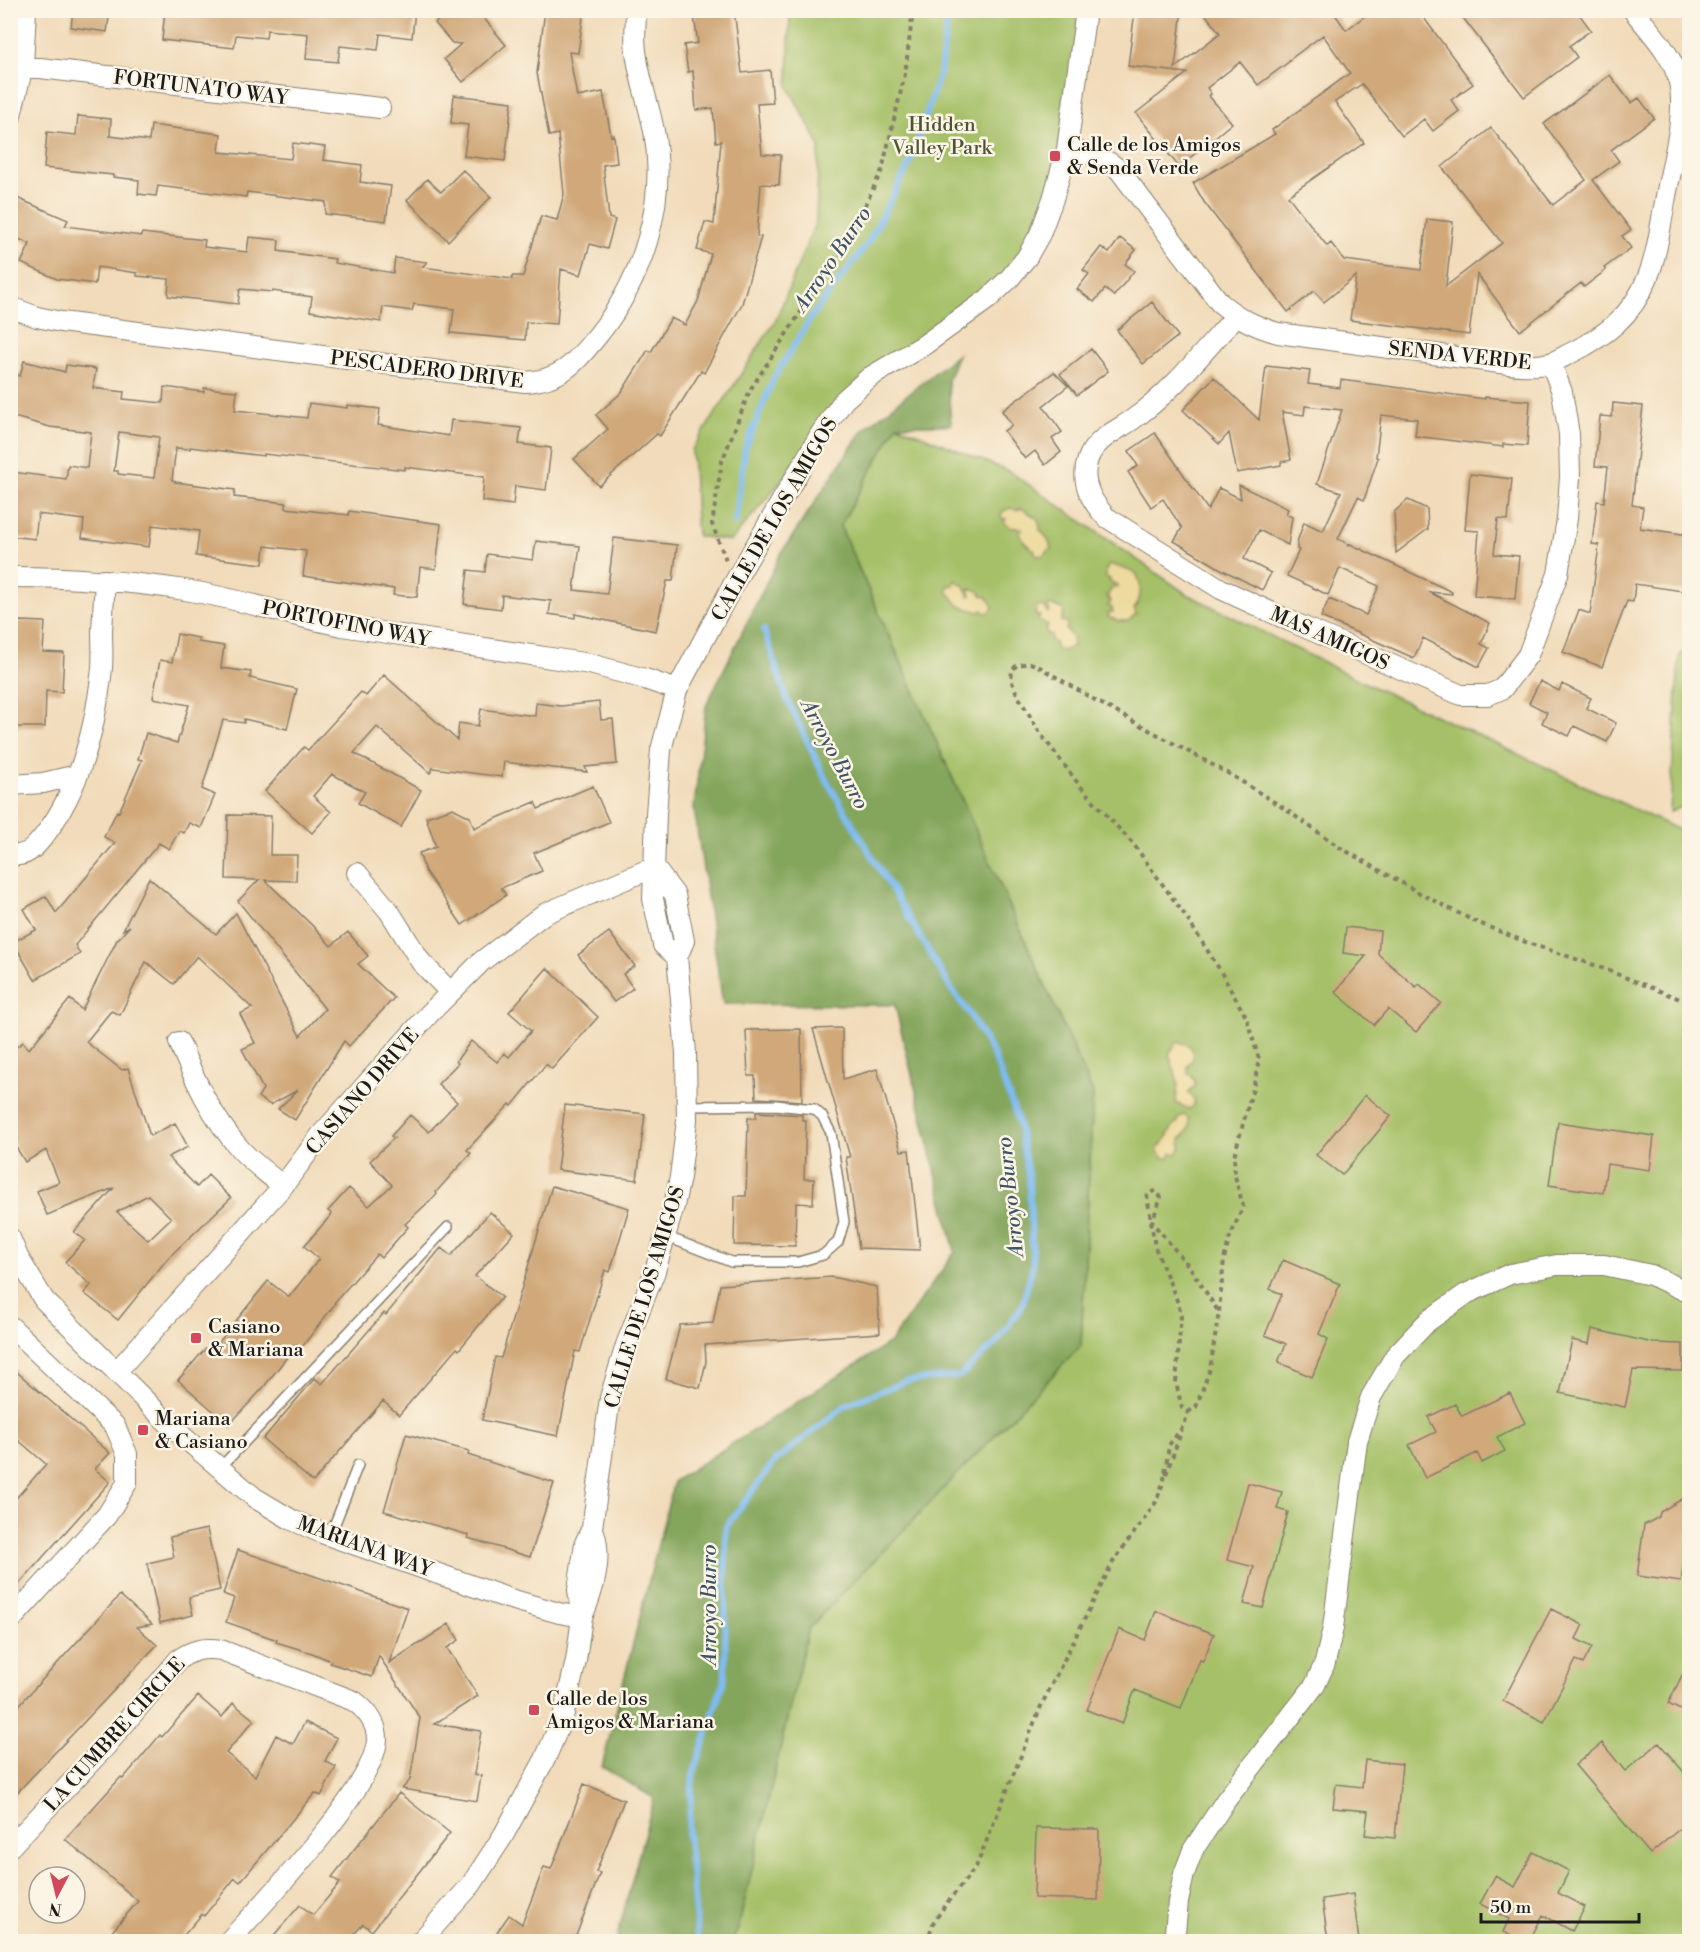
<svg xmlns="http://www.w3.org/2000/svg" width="1700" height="1952" font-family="'Libre Bodoni',serif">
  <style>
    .green { fill: #a5c067; stroke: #606e42; stroke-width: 1.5 }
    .forest { fill: #84a65c; stroke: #50613c; stroke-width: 1.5 }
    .sand { fill: #eeda9e; stroke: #857b5d; stroke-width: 1.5 }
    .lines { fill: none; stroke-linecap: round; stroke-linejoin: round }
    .stream { stroke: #7fbbf1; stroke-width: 6 }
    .building { fill: #d0a879; fill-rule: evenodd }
    .service-casing { stroke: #867c6b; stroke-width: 12 }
    .minor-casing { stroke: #867c6b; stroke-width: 22 }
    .path { stroke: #867c6b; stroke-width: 4; stroke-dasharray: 4.5 4.5; stroke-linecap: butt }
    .service { stroke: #fff; stroke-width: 9 }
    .minor { stroke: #fff; stroke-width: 20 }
    .poi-dot { fill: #d1495b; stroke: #fcf5e5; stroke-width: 2 }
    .labels { text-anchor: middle; stroke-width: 5; stroke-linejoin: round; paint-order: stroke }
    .street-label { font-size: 20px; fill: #1c1c1c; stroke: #fcf5e5 }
    .park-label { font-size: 20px; fill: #4c5536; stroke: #fcf5e5 }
    .poi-label { font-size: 20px; fill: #1c1c1c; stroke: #fcf5e5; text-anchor: start }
    .water-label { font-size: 21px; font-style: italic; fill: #3f5467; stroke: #fcf5e5 }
  </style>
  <rect width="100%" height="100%" fill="#fcf5e5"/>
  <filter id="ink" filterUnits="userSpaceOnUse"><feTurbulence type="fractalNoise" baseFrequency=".0167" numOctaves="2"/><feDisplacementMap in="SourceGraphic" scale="12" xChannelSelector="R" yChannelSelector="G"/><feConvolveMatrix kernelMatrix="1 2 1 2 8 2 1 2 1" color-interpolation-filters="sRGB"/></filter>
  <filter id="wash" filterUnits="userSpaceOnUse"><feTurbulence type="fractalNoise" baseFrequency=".008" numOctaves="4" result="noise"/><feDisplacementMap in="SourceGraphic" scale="24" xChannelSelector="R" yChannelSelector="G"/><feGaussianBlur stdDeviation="1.35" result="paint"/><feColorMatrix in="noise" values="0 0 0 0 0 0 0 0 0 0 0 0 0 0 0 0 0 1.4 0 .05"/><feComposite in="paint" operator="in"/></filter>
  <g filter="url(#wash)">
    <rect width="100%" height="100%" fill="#f1dbba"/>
    <!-- green -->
    <path class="green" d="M790,11H1086L1053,199L1009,279L871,377L821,433L731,541L697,536L692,450L776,320L816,221L819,145L788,86Z
      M897,425L1010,472L1187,594L1365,683L1467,730L1657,820L1689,834V1941L732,1942L738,1929L808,1629L1081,1346L1093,1093L840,526Z
      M1689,644V804L1670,812L1679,657Z"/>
    <!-- forest -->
    <path class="forest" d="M958,354L948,380L951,425H897L840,526L1093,1093L1081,1346L808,1629L738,1929L732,1941H616L654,1798L602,1767L674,1481L890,1343L955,1252L895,1005L723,1004L694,808L706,706L780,555L862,431Z"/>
    <!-- sand -->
    <path class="sand" d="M1010,508L1017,510L1021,508L1037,518L1039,522L1040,530L1048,539L1051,548L1044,555L1039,556L1034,552L1035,550C1028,548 1020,537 1019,531L1023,529L1018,527L1012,528L1005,523L1004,520L1007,519H1003L1001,516L1002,512Z
      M1110,564L1136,573C1142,584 1142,599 1134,609L1136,614L1128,621H1118L1108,617V613L1113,612L1112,608L1108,606L1111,602L1107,596L1113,587L1117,588L1118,585L1110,582V579L1106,577V570Z
      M955,580L963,585L969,596L971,595L969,589C974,589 980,590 981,595L987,597L993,606L990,612L985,613L983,610L979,612L959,606L947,591L948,586L954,585Z
      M1050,605L1063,609L1064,613L1061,621L1068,623L1066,629L1072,637L1073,646L1064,651L1057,649L1055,643L1051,640V635L1048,634L1045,630L1048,625L1038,620L1040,616L1035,615L1037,606L1045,607L1048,613L1050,611L1048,607Z
      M1179,1042L1184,1043L1190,1046L1193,1055V1059L1188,1065V1074L1192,1076L1196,1085L1188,1092L1194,1098V1105L1189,1109L1176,1103L1178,1082L1169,1054L1176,1043Z
      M1184,1115L1189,1119C1190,1127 1187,1135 1180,1139L1181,1148L1176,1154L1172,1153L1169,1158C1163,1159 1159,1155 1157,1149L1163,1143L1175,1123H1178V1118Z"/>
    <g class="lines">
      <!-- stream -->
      <path class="stream" d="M735,523L745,449L773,380L812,316L868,243L911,161L940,72L949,10
        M698,1942L688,1835L693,1776L725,1677L726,1527L774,1462L846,1405L906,1381L960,1376L996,1343L1022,1306L1033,1265L1029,1180L1018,1120L993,1054L969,1013L952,990L825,778L786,697L764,630"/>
    </g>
    <g id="blocks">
      <!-- building -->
      <path class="building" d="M73,10H110L107,32L71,27Z
        M165,10H415L412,38L380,34L378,50L340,46L338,62L306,59L308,34L267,30L266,38L236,35L234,48L162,40Z
        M449,10H477L506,45L463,82L444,59L461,44L452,43L435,23Z
        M545,10H584L578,53L569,52L577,97L603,92L611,136L614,135L617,163L603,165L609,218L615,220L607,249L590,244L581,275L561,269L557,324L526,322L525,340L451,333L454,309L414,304L412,311L383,307L381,322L310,311L312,297L273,291V292L240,289L238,304L168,296L169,279L137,276V273L97,267L95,284L57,279L21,263L30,244L10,235V195L68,220L65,226L141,236L142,233L205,240L204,247L247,252L249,237L279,240L278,251L335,259L334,263L393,273L395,258L427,262L422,267L512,279V276H523L541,216L557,220L564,194L558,134L549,136L537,73Z
        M693,10H734L742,73L770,70L773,103L757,104L762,154L781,155L779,185L761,184L757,236L761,237L742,304L704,373L701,371L660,436L657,434L599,486L574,459L608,429L596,415L621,393L648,350L651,352L671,318L685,325L698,301L711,254L697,250L705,222L714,224L721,141L716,142L713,108L696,110L693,71L688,72L684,45L698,43Z
        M1135,10H1182L1175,68L1220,33L1202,10H1332L1346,30L1373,10H1418L1473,84L1451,100L1459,111L1433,131L1424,119L1402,136L1362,84L1335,102L1364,143L1288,196L1327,246L1331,243L1344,260L1421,270L1427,219L1453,222L1446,286L1502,243L1442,167L1491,128L1553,205L1554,204L1586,180L1544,124L1610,75L1631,103L1639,98L1654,118L1611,150L1619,161L1593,180L1631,230L1622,236L1631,248L1604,268L1606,270L1584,287L1581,283L1520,331L1477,274L1469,335L1350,320L1356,276L1324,302L1314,291L1288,312L1204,202L1193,183L1275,134L1272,130L1350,73L1323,35L1289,60L1290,61L1258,85L1240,62L1207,88L1211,94L1209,96L1232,123L1179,167L1136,113L1187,73L1128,66Z
        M1457,10H1576L1591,30L1569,46L1577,57L1524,97Z
        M454,95L512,102L505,161L464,156L468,125L451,123Z
        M78,116L111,119L110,136L149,141L151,125L221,134L219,152L291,159L293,143L325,147L323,160L362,165L360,182L391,186L386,221L325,214L326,202L247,192L246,197L158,186L156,196L138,194L139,180L113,177V175L44,168L47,132L76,135Z
        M463,170L491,197L448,241L407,200L427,179L441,192Z
        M1120,238L1136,250L1125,264L1134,271L1114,296L1105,289L1094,302L1077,289L1089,274L1083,270L1101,247L1109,253Z
        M1152,302L1178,336L1143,364L1117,330Z
        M1091,349L1108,371L1077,395L1060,374Z
        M24,361L65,372L66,365L96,369L93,388L124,392L123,399L163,403L164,387L204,392V388L237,391L235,410L307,418L309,403L347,408V405L380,409L378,425L449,436L451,420L521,428L519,444L551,448L546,490L515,486L513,505L482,501L484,477L405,467V470L264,454V456L190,447V449L176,448L172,480L175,481V482L235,490L234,497L286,503V508L349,515V511L441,524L436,569L420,567L417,597L393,595L394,589L303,576L306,551L265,546L263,564L196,556L199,531L152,525L149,547L82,538L84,520L38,514L35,539L10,536L12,472L66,479L68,465L87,468L91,432L50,427L10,416V373L20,376ZM119,432L159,437L154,478L118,474V471H114Z
        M1266,366L1310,371L1308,384L1340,388L1341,380L1485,399V397L1530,401L1527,446L1503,444V447L1415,436L1417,419L1381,415L1376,457L1378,458L1364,500L1358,497L1338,539L1349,544L1348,546L1350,544L1452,592V594L1429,592L1490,623L1481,644L1489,648L1479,667L1423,638L1414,658L1321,617L1329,599L1366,615L1379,586L1340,568L1328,595L1287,576L1299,550L1297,549V542L1304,522L1323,531L1341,492L1317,484L1342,410L1305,406L1304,415L1282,412L1291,460L1281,462V465L1237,473L1229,433L1219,444L1183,410L1214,377L1259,420Z
        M1054,372L1068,386L1043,406L1062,432L1052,439L1061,452L1045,465L1035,451L1025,459L1004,431L1012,425L1002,411Z
        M1613,403L1643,406L1632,505L1643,507L1640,528L1689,535V592L1635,584L1633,602L1627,601L1602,667L1563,652L1579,610L1590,614L1599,545L1592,544L1597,501L1604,502L1608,467L1595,466L1600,416L1612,417Z
        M1155,433L1208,510L1219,488L1241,499L1239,485L1288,509L1286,514L1292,517L1288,545L1259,530L1244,559L1271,573L1262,590L1221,569L1174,541L1182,528L1163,499L1151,507L1128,472L1138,466L1129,451Z
        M1470,474L1512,479L1508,520L1498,519L1494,554L1519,556L1515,599L1474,596L1479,531L1465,530Z
        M1408,500L1427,509L1428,529L1396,553L1394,512Z
        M614,538L677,545L673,581H667L656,631L575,614V618L549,614L551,601L502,595L501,609L464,604L468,570L485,572L487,554L533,560L536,541L580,546L574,590L607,594Z
        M20,621L45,622L43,652L64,653L62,692L46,691L45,727H10V622Z
        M177,634L199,638L198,642L224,646L221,668L251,672L250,678L297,689L287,729L244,719V723L223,720L202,789L215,795L201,828L189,823L184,833L179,831L169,849L159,843L75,945L80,954L35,980L13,942L36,930L24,909L46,896L56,913L115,843L104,837L117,811L119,812L142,760L138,759L146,733L177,743L189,705L153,698L160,660L172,662Z
        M384,675L457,740L459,723L478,726L481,709L535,716L536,703L561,706L599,702L601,720L613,719L617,764L585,767L587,772L504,762L502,777L433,768L430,773L377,727L354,753L421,790L401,827L358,803L365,792L332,774L313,796L331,812L312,833L265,791L304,747L308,750L361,692L366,696Z
        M1540,681L1559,691L1562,684L1591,698L1586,708L1616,723L1607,742L1574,726L1569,736L1542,723L1547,712L1529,703Z
        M593,786L609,822L534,853L542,871L501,888L506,895L462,925L425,871L419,853L436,847L426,817L453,808L470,817L474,828L535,802L538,809Z
        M228,815L271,816L270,855H297L296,881L265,880L319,932L331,946L348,932L368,956L358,964L394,998L349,1046L344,1041L295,1120L278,1109L298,1090L270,1105L258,1097L263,1089L242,1049L255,1043L240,1014L252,1008L197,956L174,984L146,962L120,1015L111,1011L86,1042L122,1070L128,1068L150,1136L175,1123L188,1147L168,1157L197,1187L208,1175L231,1198L168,1258L118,1320L84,1293L91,1285L65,1262L85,1240L74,1232L114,1188L47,1215L37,1191L59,1182L46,1150L25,1162L10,1137V1052L23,1042L29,1049L70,999L82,1010L117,940L130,926L123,930L149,878L216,934L236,913L300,1036L325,1009L238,901L259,880L226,879ZM148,1195L171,1218L148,1240L117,1212Z
        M1346,927L1380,931L1378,954L1416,987L1419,984L1441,1003L1416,1032L1388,1009L1374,1025L1335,992L1366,956L1343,953Z
        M609,932L635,966L623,974L633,988L614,1002L578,955Z
        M547,968L598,1017L552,1069L546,1064L512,1106L510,1104L467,1150L471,1153L436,1192L437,1194L405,1224L408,1227L381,1258L377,1254L334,1303L335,1304L302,1347L297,1344L263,1388L229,1425L178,1380L206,1348L211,1352L268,1281L289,1297L319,1259L304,1246L332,1214L328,1211L349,1188L369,1206L392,1185L370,1161L394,1138L391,1136L410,1115L429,1132L457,1102L438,1084L458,1063L456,1061L471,1041L497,1062L504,1053L509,1057L531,1031L509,1012Z
        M842,1028L843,1079L877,1069L901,1151L909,1150L920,1250L859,1248L846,1157H850L813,1029Z
        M801,1029L802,1101L756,1098L755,1076H748L746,1030Z
        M1365,1095L1391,1116L1342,1175L1316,1155Z
        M565,1105L645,1114L637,1180L557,1170Z
        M756,1112L802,1115V1120H806L804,1179H814L813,1204L796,1203L795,1246L734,1245L735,1196H746L748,1118H756Z
        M1558,1122L1654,1136L1650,1170L1607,1164L1603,1193L1549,1185Z
        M552,1186L629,1208L610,1272L605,1270L580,1352L575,1351L558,1436L482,1420L495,1357L501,1358Z
        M490,1212L514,1233L475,1276L502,1297L459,1350L457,1348L399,1415L383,1401L313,1482L263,1439L315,1378L322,1384L384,1313L386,1315L441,1248L451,1256Z
        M1283,1260L1340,1284L1319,1334L1328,1339L1312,1377L1278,1362L1286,1344L1265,1335L1282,1294L1270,1289Z
        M832,1277L877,1287L880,1333L705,1345L706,1362L700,1388L666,1379L680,1325L713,1323L720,1285Z
        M1592,1329L1653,1343L1683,1344V1371L1633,1370L1625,1407L1560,1393L1572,1340L1589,1344Z
        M10,1366L110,1453L95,1469L110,1482L10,1594V1505L46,1464L10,1433Z
        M1510,1393L1525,1423L1497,1437L1505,1451L1482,1463L1477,1453L1425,1478L1409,1445L1436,1432L1428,1417L1455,1404L1462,1416Z
        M406,1434L469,1451L468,1455L554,1483L530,1557L468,1538L469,1535L384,1511Z
        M1248,1483L1282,1492L1277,1509L1288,1512L1263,1608L1244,1604L1254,1567L1227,1560Z
        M1689,1495V1541H1687L1681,1582L1637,1576L1644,1525L1659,1517L1660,1512Z
        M207,1529L220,1590L189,1597L193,1615L160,1623L147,1563L174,1557L170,1537Z
        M238,1550L408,1608L389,1663L449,1624L459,1640L447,1648L478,1696L434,1724L481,1731L474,1775L481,1776L477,1801L402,1789L410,1780L420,1718L379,1656L372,1677L330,1663L331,1661L312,1653L276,1642L277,1640L226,1622L234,1598L223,1594Z
        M120,1595L152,1624L137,1627L157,1645L10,1800V1715Z
        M1551,1609L1583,1625L1576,1639L1592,1647L1583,1664L1576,1660L1544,1722L1503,1701Z
        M1156,1611L1214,1634L1203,1661L1200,1660L1181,1708L1135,1690L1122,1724L1087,1710L1119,1629L1145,1640Z
        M1689,1661V1714L1668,1704Z
        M198,1696L222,1717L233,1703L254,1720L226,1753L255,1776L276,1735L293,1744L305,1722L337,1738L325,1761L336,1767L321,1796L315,1793L240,1882L235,1878L204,1916L202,1914L179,1941H121L111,1933L138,1901L65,1839L121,1777L123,1779L160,1735L162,1737Z
        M1602,1743L1625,1771L1659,1743L1689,1778V1821L1650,1854L1575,1765Z
        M1365,1760L1402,1764L1395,1838L1365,1835L1368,1811L1333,1808L1336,1784L1362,1787Z
        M584,1784L624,1800L596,1872L600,1873L574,1941H491L509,1915L522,1924L544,1867L551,1869Z
        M399,1793L450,1833L372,1931L363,1924L348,1941H269L300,1905L313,1915L340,1883L332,1877Z
        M1036,1828L1099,1829L1098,1900L1034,1898Z
        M1533,1852L1569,1871L1558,1893L1585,1907L1572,1931L1543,1915L1529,1941H1522L1503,1932L1509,1919L1480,1904L1495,1876L1515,1887Z
        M1353,1894L1359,1941H1328L1322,1899Z"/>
    </g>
  </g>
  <g filter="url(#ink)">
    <use href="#blocks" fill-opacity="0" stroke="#867c6b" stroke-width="1.5"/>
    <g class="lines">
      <defs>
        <path id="service" d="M665,1236L731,1262H798L823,1255L838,1242L844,1222L831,1133L822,1116L814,1109L776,1105L687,1106
          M220,1468L448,1227
          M330,1536L358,1465"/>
        <path id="minor" d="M23,66L380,108
          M10,119L23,66L26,10
          M1067,149C1087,154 1105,156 1120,171L1220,303C1240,319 1254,326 1278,333L1500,363C1517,365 1534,367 1550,363C1557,361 1564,356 1571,353C1605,336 1632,316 1647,279C1658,254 1662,214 1668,186C1674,156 1686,112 1679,82C1673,54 1650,32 1633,10
          M10,307L37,317L61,322L525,382C562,380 575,363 598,335C643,279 667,203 654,131C649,104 639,79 636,51C634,38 636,24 636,10
          M1236,316C1203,352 1172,392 1132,420C1116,431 1095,439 1088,459C1080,481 1091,501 1106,517L1221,589L1290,621L1461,695H1488L1502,689L1528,655L1558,574L1567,519L1570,477L1569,434L1562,392L1551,363
          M10,577C69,577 127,581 185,590C238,598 289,616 342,626L590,664L645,679L677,690
          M10,785L43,783L77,775
          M10,854C26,859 36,846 44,836C80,789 96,726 102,668C103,656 102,643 102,631C103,614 104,597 105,580
          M357,873L389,911L421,962L450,992
          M677,957L663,945L653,899L656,814L661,750L677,690L734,583L821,433L844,400L870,377L924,345L988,299L1009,279L1027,257L1040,234L1053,199L1067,149L1086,10
          M179,1042C195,1081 213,1119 241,1150C253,1163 269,1175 283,1186
          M10,1238L18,1257L44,1300L173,1428L255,1498L292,1520L322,1533L507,1598L559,1613L582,1617
          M10,1326L115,1426L127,1454V1483L107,1515L10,1621
          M116,1372L283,1186L321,1135L429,1014L482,961L544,914L654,867
          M582,1617C593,1592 603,1559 594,1532
          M10,1847L105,1747L178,1660C192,1650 204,1647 221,1650L354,1701C366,1710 377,1722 377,1739C376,1787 263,1904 228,1942
          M420,1942L471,1885L503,1836L545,1759L563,1717L576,1661L582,1617L578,1590L585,1543L592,1528L610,1398L626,1345L655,1271L674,1206L680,1177L687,1120L686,1053L677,957L684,941L675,895L654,867
          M1174,1942L1178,1902L1184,1874L1193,1850L1226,1800L1315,1685L1325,1663L1333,1628L1357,1441L1371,1397L1395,1356L1428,1321L1466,1294L1510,1274L1557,1265H1604L1651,1275L1690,1293"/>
      </defs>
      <!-- service casing -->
      <use href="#service" class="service-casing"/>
      <!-- minor casing -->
      <use href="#minor" class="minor-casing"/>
      <!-- path -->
      <path class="path" d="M726,560L712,524L722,461L750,390L852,233L882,170L905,74L913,10
        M1188,1412L1196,1407L1210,1369L1219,1312L1224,1259L1229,1240L1243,1206L1235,1176L1234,1156L1254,1085L1259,1059L1246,1017L1218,967L1184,914L1134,845L1080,786L1040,733L1018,696L1011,680L1012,670L1017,665L1030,663L1036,665L1098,702L1233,776L1285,809L1339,847L1423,895L1474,921L1528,943L1594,965L1690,1003
        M1166,1474L1182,1430
        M927,1942L933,1923L946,1904L976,1867L1041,1706L1113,1562L1156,1502L1164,1480L1169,1445L1184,1425L1188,1412L1182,1408L1176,1383L1181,1316L1178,1303L1155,1247L1147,1195L1154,1191L1161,1197L1152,1222L1191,1269L1218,1311"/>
      <!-- service -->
      <use href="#service" class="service"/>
      <!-- minor -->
      <use href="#minor" class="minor"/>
    </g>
  </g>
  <!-- markers -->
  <g class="poi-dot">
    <rect x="1049" y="150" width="12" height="12" rx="3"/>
    <rect x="190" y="1332" width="12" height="12" rx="3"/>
    <rect x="137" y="1424" width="12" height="12" rx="3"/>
    <rect x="528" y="1704" width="12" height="12" rx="3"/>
  </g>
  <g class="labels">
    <!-- street labels -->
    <g class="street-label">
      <text transform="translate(201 87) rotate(7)" y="7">FORTUNATO WAY</text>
      <text transform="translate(1460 355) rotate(6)" y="7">SENDA VERDE</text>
      <text transform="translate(427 369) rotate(7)" y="7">PESCADERO DRIVE</text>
      <text transform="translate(774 519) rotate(-60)" y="7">CALLE DE LOS AMIGOS</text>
      <text transform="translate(346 623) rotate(11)" y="7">PORTOFINO WAY</text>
      <text transform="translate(1330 638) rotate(24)" y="7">MAS AMIGOS</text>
      <text transform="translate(362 1091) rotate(-49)" y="7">CASIANO DRIVE</text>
      <text transform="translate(644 1297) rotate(-73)" y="7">CALLE DE LOS AMIGOS</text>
      <text transform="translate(365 1546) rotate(20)" y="7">MARIANA WAY</text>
      <text transform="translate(114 1734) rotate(-48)" y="7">LA CUMBRE CIRCLE</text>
    </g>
    <!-- park labels -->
    <g class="park-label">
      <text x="942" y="131">Hidden<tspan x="942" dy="23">Valley Park</tspan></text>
    </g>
    <!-- poi labels -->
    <g class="poi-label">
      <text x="1067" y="151">Calle de los Amigos<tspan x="1067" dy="23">&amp; Senda Verde</tspan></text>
      <text x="208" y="1333">Casiano<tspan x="208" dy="23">&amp; Mariana</tspan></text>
      <text x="155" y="1425">Mariana<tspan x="155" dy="23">&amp; Casiano</tspan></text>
      <text x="546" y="1705">Calle de los<tspan x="546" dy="23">Amigos &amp; Mariana</tspan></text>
    </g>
    <!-- water labels -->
    <g class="water-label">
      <text transform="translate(832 259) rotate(-56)" y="7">Arroyo Burro</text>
      <text transform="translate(835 754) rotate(62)" y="7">Arroyo Burro</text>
      <text transform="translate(1010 1197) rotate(-96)" y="7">Arroyo Burro</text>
      <text transform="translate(709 1605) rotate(-90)" y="7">Arroyo Burro</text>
    </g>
  </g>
  <!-- margin -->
  <rect width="1700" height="1952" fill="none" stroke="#fcf5e5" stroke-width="36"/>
  <!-- north arrow -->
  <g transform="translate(57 1895) rotate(187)"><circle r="28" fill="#fcf5e5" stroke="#a29e95" stroke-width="1.5"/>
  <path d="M0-4.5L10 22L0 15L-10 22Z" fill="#d1495b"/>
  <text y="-9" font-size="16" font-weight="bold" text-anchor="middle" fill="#1c1c1c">N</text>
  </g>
  <!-- scale -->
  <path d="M1481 1913v9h158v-9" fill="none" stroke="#1c1c1c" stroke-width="3"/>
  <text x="1490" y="1913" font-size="18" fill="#1c1c1c" stroke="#fcf5e5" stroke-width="4.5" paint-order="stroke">50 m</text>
</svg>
